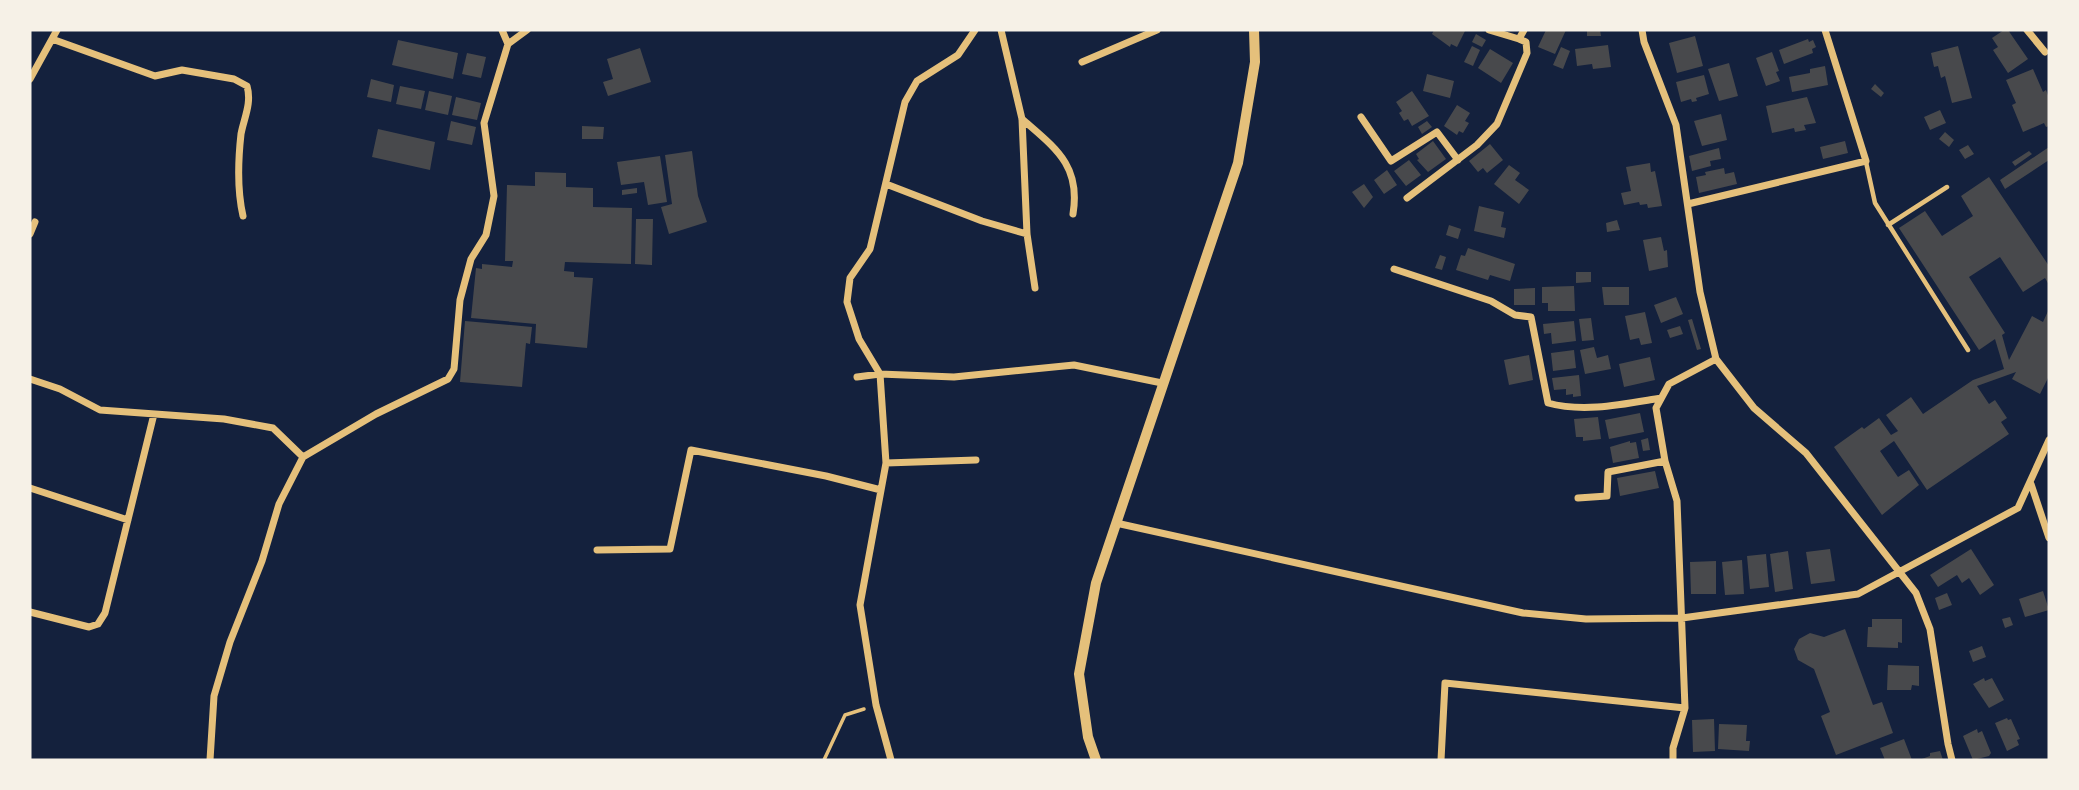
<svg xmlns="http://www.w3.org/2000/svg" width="2079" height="790" font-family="Barlow,sans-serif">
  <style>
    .building { fill: #48494c }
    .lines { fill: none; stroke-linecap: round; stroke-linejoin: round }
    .path { stroke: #e5c07b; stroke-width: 3.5 }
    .service { stroke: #e5c07b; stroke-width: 4.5 }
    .minor { stroke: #e5c07b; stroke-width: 7 }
    .tertiary { stroke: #e5c07b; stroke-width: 10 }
  </style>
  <rect width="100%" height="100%" fill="#14213d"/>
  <!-- building -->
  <path class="building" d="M1434,30H1462L1465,31L1457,47L1451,44L1450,47L1432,34Z
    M1546,30H1566L1555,54L1538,47Z
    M1587,30H1600L1601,36H1587Z
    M2004,30H2008L2028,59L2008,73L1993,50L1998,47L1992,38Z
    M1476,34L1486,40L1482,47L1472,42Z
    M1695,36L1703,66L1677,73L1669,43Z
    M1808,39L1809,42L1813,40L1816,47L1812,49L1813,53L1784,64L1779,50Z
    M398,40L458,53L453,79L392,65Z
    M1608,45L1611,67L1593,69L1592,64L1577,66L1575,49Z
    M1472,46L1480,50L1473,66L1464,62Z
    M1958,46L1972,98L1952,103L1945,76L1941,78L1938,66L1934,67L1931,53Z
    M1561,47L1570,51L1563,69L1553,65Z
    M640,48L651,82L608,96L603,82L613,79L607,59Z
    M1490,49L1513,63L1501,83L1478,68Z
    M1772,52L1779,71L1776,72L1780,81L1766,86L1756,58Z
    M467,53L486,57L481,78L462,74Z
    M1729,63L1738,96L1719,101L1708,69Z
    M1825,66L1828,85L1792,92L1789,77L1810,73V69Z
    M2033,69L2043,92L2046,90L2049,98V126L2046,127L2044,123L2023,132L2012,105L2016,103L2006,80Z
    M1427,74L1454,81L1450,98L1423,91Z
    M1704,75L1709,94L1696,98L1697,101L1692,102L1691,99L1681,102L1676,82Z
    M371,79L394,85L391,102L367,97Z
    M1875,84L1884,93L1881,97L1871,89Z
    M400,86L425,91L421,109L396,104Z
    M429,91L452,96L448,115L425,110Z
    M1412,91L1429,116L1412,126L1408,119L1404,121L1399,113L1402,111L1396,102Z
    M456,97L481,103L477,120L452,115Z
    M1807,97L1816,123L1804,125L1806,130L1795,132L1794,128L1772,133L1766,106Z
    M1457,105L1470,113L1465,121L1469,123L1463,133L1459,131L1457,135L1444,126Z
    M1940,110L1946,123L1930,130L1924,117Z
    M1721,114L1727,140L1702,146L1694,121Z
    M451,121L476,127L472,145L447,140Z
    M1427,121L1432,127L1422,134L1418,127Z
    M582,126L604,127L603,139H582Z
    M378,129L435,142L430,170L372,157Z
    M1945,132L1954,140L1949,147L1939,139Z
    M1433,141L1446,159L1428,172L1417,160L1419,159L1416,154Z
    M1845,141L1848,153L1823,159L1820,147Z
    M1490,144L1503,160L1487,173L1483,168L1478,172L1469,161Z
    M1968,145L1974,154L1965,159L1959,150Z
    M2049,147V160L2005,189L2000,180Z
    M1719,148L1721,159L1710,161L1711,166L1692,171L1689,156Z
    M692,151L698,196L707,222L669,234L661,207L672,204L665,155Z
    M2029,151L2032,154L2015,166L2012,162Z
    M660,156L667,202L648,205L644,182L621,185L617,162Z
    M1409,160L1421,175L1406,186L1394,171Z
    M1650,163L1651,172L1655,171L1662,206L1648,208L1647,204L1640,205L1639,202L1624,205L1621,193L1631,191L1626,167Z
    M1509,165L1520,173L1515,180L1529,190L1519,204L1494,184Z
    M1724,168L1725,174L1734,172L1737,184L1699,193L1696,177L1706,175L1705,172Z
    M1387,170L1397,185L1384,194L1374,180Z
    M535,172L566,173V187L593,188V207L632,208L631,264L565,262L564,271L574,272V277L593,278L587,348L535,343L536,324L471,318L476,268L482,269V264L512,267L513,261H505L507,185L535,186Z
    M1989,177L2049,266V285L2045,278L2023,292L2000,257L1969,277L2005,333L2002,335L2009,360L2032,316L2043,322L2049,309V376L2040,394L2012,379L2016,372L1977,386L1989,404L1995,400L2007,418L2001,422L2009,434L1927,490L1894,441L1880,451L1898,477L1909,470L1919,485L1882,515L1834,447L1862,427L1864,429L1879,418L1891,435L1898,431L1886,415L1911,397L1923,414L1973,380L2004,369L1995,339L1979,350L1899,228L1925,211L1942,236L1973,216L1961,196Z
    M1364,184L1373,197L1364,208L1352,192Z
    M637,188V193L622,195V190Z
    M1479,206L1504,212L1501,227L1506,228L1504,238L1474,231Z
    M636,219H653L652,265L635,264Z
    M1617,220L1620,230L1607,232L1606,223Z
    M1449,225L1461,229L1458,239L1446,235Z
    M1661,237L1664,251L1667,250L1668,267L1649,271L1643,240Z
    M1468,248L1515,264L1510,281L1490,275L1488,280L1456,270L1461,255L1465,256Z
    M1440,255L1446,257L1442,270L1435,268Z
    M1576,272H1591V282L1576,283Z
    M1574,286L1575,311H1548V303H1542V287Z
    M1602,287H1629V305H1604Z
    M1535,288V305H1514V289Z
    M1676,297L1683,314L1661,323L1654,305Z
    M1645,312L1652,343L1641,345L1639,338L1630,340L1625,316Z
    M1591,318L1594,340L1582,341L1579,319Z
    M1692,319L1701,349L1697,350L1688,320Z
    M465,321L532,327L530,344L526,343L522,387L460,382Z
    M1574,321L1576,341L1552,344L1551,333L1544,334L1543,324Z
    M1680,326L1683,334L1670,338L1667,330Z
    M1594,347L1597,358L1608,355L1611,369L1585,374L1580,350Z
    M1574,350L1576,368L1553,371L1551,353Z
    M1529,355L1533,380L1509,385L1504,360Z
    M1650,357L1655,380L1624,387L1619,364Z
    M1579,375L1581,396L1573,397V394L1566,395V389L1554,390L1552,378Z
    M1640,413L1644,432L1609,439L1605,420Z
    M1598,417L1601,439L1583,441V437H1576L1574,419Z
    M1648,438L1650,450L1643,451L1641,440Z
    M1630,441V443L1636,442L1639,458L1613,463L1610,447Z
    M1655,471L1659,488L1620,496L1617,478Z
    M1830,549L1835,581L1811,584L1806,552Z
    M1971,549L1994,585L1980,595L1969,578L1962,583L1957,575L1938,587L1930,575Z
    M1788,551L1793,589L1775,592L1770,554Z
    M1766,554L1769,587L1750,589L1747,556Z
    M1742,560L1744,594L1725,595L1722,562Z
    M1716,561V594H1691L1690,562Z
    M2043,591L2049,610L2025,617L2019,599Z
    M1947,593L1952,605L1939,610L1935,598Z
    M2010,617L2013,625L2005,628L2002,619Z
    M1872,619H1902V643L1898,642V648L1867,647L1868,627H1872Z
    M1845,629L1873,705L1882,702L1893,733L1836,755L1821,716L1830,712L1814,669L1798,660L1794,649L1799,639L1810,633L1824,637Z
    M1982,646L1986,657L1973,662L1969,651Z
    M1888,665L1919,666V686L1912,685L1911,690H1887Z
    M1984,678L1985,681L1992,678L2004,700L1989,708L1973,684Z
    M2007,718L2008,720L2011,719L2020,739L2017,740L2019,745L2007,751L1995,723Z
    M1714,719L1715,751L1693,752L1692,720Z
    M1719,724L1747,725L1746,741H1750L1749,751L1718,749Z
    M1977,729L1978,733L1982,731L1991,753L1989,756L1973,760L1963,736Z
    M1904,739L1912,760H1885L1880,748Z
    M1940,751L1943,760H1919L1930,756V753Z"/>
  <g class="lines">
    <!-- path -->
    <path class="path" d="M824,760L845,715L864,709"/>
    <!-- service -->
    <path class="service" d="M1866,162L1875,203L1968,350
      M1888,225L1947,187"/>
    <!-- minor -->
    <path class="minor" d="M1001,30L1022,119L1027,234L1035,288
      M1489,30L1519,39L1524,30
      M1642,30L1644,42L1676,125L1700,292L1716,359L1754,408L1806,453L1916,593L1930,629L1948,744L1952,760
      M2027,30L2045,52
      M52,39L155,76L182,70L234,79L247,86C252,103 244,118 241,134C238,161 237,190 243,216
      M508,44L527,30
      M1082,62L1157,30
      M30,79L57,30
      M1361,117L1391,161L1437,132L1458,160
      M1022,119C1055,148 1081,165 1073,214
      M886,184L982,221L1027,234
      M1407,198L1477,145L1497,124L1527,53L1526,42L1519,39
      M1688,204L1866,161L1825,30
      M30,234L35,222
      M1394,269L1491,301L1515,315L1531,317L1548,403C1584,413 1624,404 1661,398
      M857,377L880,374L954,377L1074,365L1162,383
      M30,379L60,389L100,410L224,419L273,428L303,457
      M886,463L976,460
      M2031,484L2049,538
      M30,488L128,520
      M1578,498L1607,496L1608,472L1665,461
      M1116,523L1523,613L1586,619L1682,618L1858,594L2018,508L2049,440
      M597,550L670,549L691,450L826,476L881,490
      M30,612L89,627L98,624L105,613L154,414
      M210,760L214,696L230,642L262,561L279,504L303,457L376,414L448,379L454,369L460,300L471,259L486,235L494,196L484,123L508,44L502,30
      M891,760L876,705L860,605L886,463L880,374L859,339L847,302L850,278L870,249L905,102L917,81L958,55L975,30
      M1441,760L1445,683L1685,708
      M1673,760V748L1685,708L1677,501L1665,461L1656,408L1669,384L1716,359"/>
    <!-- tertiary -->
    <path class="tertiary" d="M1096,760L1088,737L1079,674L1096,583L1238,163L1255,62L1254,30"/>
  </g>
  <!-- border -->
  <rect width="2079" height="790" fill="none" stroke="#f6f1e7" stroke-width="63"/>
</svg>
